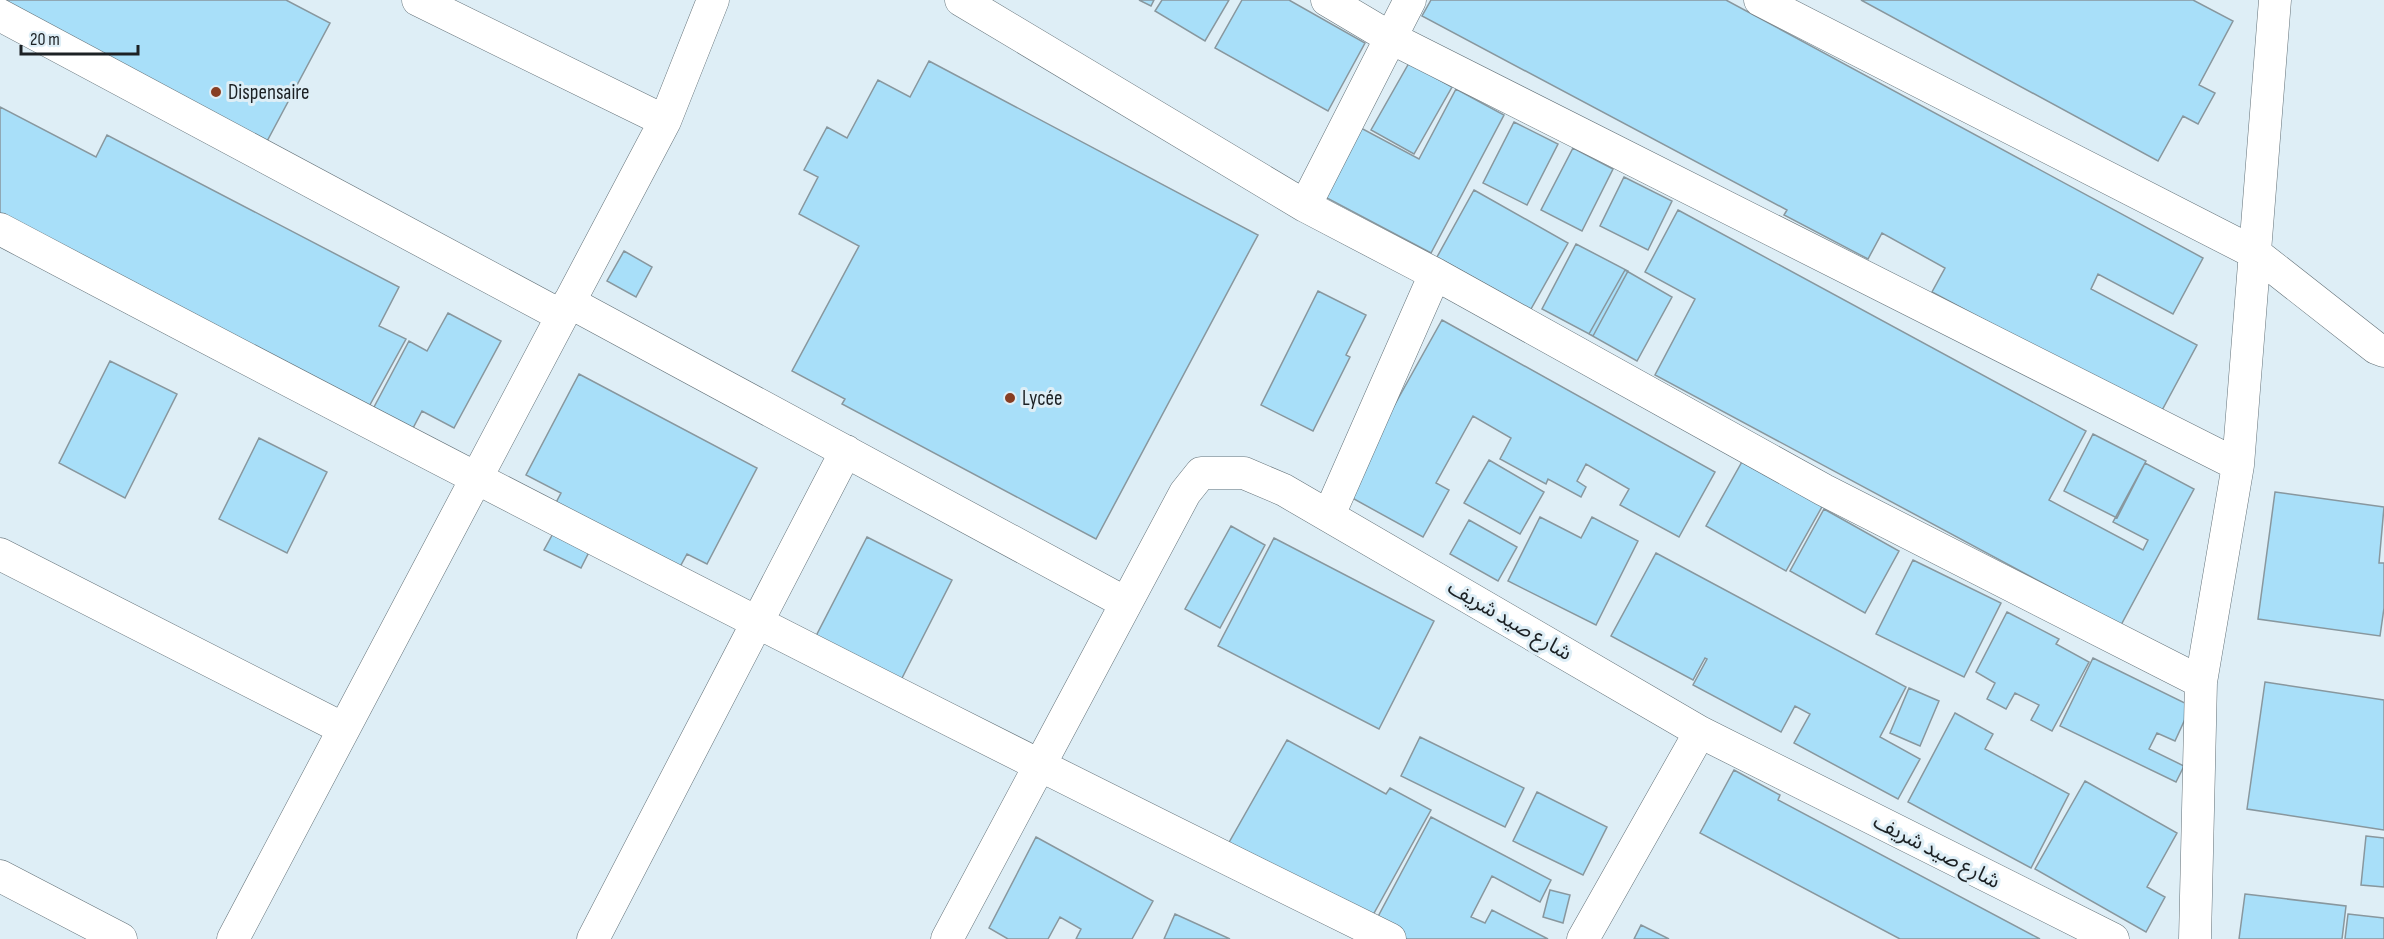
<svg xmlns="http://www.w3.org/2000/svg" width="2384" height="939" font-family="'Sofia Sans Condensed','Noto Sans Arabic',sans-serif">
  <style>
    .building { fill: #a8dff9; stroke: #88979e; stroke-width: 1.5 }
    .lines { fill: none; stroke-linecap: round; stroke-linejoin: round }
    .street-casing { stroke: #637178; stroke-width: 33 }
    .street { stroke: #fff; stroke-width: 32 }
    .poi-dot { fill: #873e23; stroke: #deeef6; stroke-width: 2 }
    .labels { text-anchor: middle; stroke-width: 6; stroke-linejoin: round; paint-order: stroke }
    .poi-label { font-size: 21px; fill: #1c2124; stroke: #deeef6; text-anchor: start }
    .street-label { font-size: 21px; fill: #1c2124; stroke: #deeef6 }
  </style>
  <rect width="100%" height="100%" fill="#deeef6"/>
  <!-- building -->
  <path class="building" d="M7,0H286L330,23L257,160L1,13Z
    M1139,0H1154L1151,6Z
    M1162,0H1229L1205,41L1155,11Z
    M1242,0H1289L1365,43L1328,111L1215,48Z
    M1431,0H1726L2203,258L2173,314L2098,274L2091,289L2197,345L2160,414L1932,292L1945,268L1882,233L1868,259L1784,215L1787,210L1422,16Z
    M1861,0H2193L2233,21L2199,85L2215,93L2198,124L2183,116L2158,161Z
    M929,61L1258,235L1096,539L842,404L845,399L792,371L859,246L799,214L818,177L804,170L827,127L847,138L878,80L910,97Z
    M1409,63L1452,87L1414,154L1371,130Z
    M1456,89L1504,115L1431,253L1325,197L1361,128L1419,159Z
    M0,107L96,157L107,135L399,287L379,326L406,339L366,412L0,216Z
    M1514,122L1558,144L1527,205L1483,183Z
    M1573,148L1613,169L1582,231L1541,210Z
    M1624,177L1672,201L1648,250L1600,226Z
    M1474,190L1568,243L1531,309L1437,257Z
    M1678,210L2086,431L2049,500L2143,550L2148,540L2113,522L2145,463L2194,489L2121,625L1655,375L1695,299L1645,272Z
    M1576,244L1628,271L1593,336L1542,309Z
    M624,251L652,267L636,297L607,281Z
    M1625,270L1672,297L1637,361L1589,334Z
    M1318,291L1366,315L1346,355L1350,357L1313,431L1261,405Z
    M448,313L501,341L454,428L422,411L412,430L373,409L409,341L427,351Z
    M1442,320L1715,472L1679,537L1620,505L1629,489L1586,464L1577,481L1586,487L1581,497L1548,479L1546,484L1500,459L1511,438L1473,416L1436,483L1449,490L1423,537L1345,494Z
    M110,361L177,394L125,498L59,463Z
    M579,374L757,468L707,564L687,554L675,576L551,512L561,493L526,475Z
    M2093,434L2146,461L2117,518L2064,491Z
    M259,438L327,472L287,553L219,519Z
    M1489,460L1544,492L1520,534L1464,503Z
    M1743,460L1823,505L1786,571L1706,526Z
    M2275,492L2384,507L2379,563H2384V608L2380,636L2258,619Z
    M1824,509L1899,551L1865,613L1790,571Z
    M1540,517L1581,538L1592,517L1638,541L1596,625L1508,581Z
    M561,519L589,552L581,568L544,550Z
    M1469,520L1517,547L1498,581L1450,554Z
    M1231,526L1265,545L1220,628L1185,609Z
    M867,537L952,580L901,680L815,638Z
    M1274,538L1434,621L1379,729L1218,646Z
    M1656,553L1906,687L1880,737L1920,759L1898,799L1794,743L1810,714L1795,706L1781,732L1693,685L1707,659L1705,658L1693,680L1611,636Z
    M1913,560L2001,603L1964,677L1876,634Z
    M2007,612L2059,639L2056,644L2089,662L2052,731L2031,720L2039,705L2015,693L2006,709L1987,699L1995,683L1976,672Z
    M2093,658L2191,706L2175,741L2157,733L2149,749L2184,766L2176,782L2060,726Z
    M2265,682L2384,700V830L2247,809Z
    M1909,688L1939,701L1920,746L1890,733Z
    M1955,713L1993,734L1985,749L2069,794L2031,868L1908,802Z
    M1420,737L1524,788L1505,827L1401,776Z
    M1287,740L1386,794L1390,788L1431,810L1368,924L1227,846Z
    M1734,770L1780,795L1778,800L2040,939H1900L1700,833Z
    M2085,781L2177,833L2147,887L2165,897L2146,932L2035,869Z
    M1537,792L1607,827L1583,875L1513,841Z
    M1431,817L1551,880L1540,902L1492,876L1471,917L1485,923L1492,910L1548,939H1396L1373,926Z
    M2366,836L2384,838V887L2361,885Z
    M1036,837L1153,901L1132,939H1076L1081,929L1060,917L1048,939H1008L989,928Z
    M1550,890L1570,895L1563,923L1543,917Z
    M2245,894L2346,906L2342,939H2239Z
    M1175,914L1230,939H1164Z
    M2348,914L2384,918V939H2345Z
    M1641,925L1669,939H1634Z"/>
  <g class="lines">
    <defs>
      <path id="street" d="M418,0L665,121
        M961,0L1305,206L1435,274L1824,490L2201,682
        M1327,0L1391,38L2238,465
        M1760,0L2255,253L2376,348L2384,351
        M0,15L562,316
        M1305,206L1410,0
        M0,229C460,472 923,710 1390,939
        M569,302L1126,603
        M1329,515L1435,274
        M0,554L344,729
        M0,876L121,939
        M233,939L665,121L713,0
        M593,939L846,451
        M947,939L1185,493L1201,473H1244L1284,490L1700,732L2113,939
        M1583,939L1700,732
        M2195,939L2201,682L2238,465L2275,0"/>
    </defs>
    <!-- street casing -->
    <use href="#street" class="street-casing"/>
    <!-- street -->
    <use href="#street" class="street"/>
  </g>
  <!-- markers -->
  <g class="poi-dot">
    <circle cx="216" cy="92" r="6"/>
    <circle cx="1010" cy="398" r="6"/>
  </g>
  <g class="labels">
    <!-- poi labels -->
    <g class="poi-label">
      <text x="228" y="99">Dispensaire</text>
      <text x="1022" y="405">Lycée</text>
    </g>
    <!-- street labels -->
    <g class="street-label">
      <text transform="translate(1510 620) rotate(30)" y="7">شارع صيد شريف</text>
      <text transform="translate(1937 851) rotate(27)" y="7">شارع صيد شريف</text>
    </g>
  </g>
  <!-- scale -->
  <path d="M21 45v9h117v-9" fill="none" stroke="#1c2124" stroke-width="3"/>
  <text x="30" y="45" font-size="18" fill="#1c2124" stroke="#deeef6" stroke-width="4.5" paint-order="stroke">20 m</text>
</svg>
